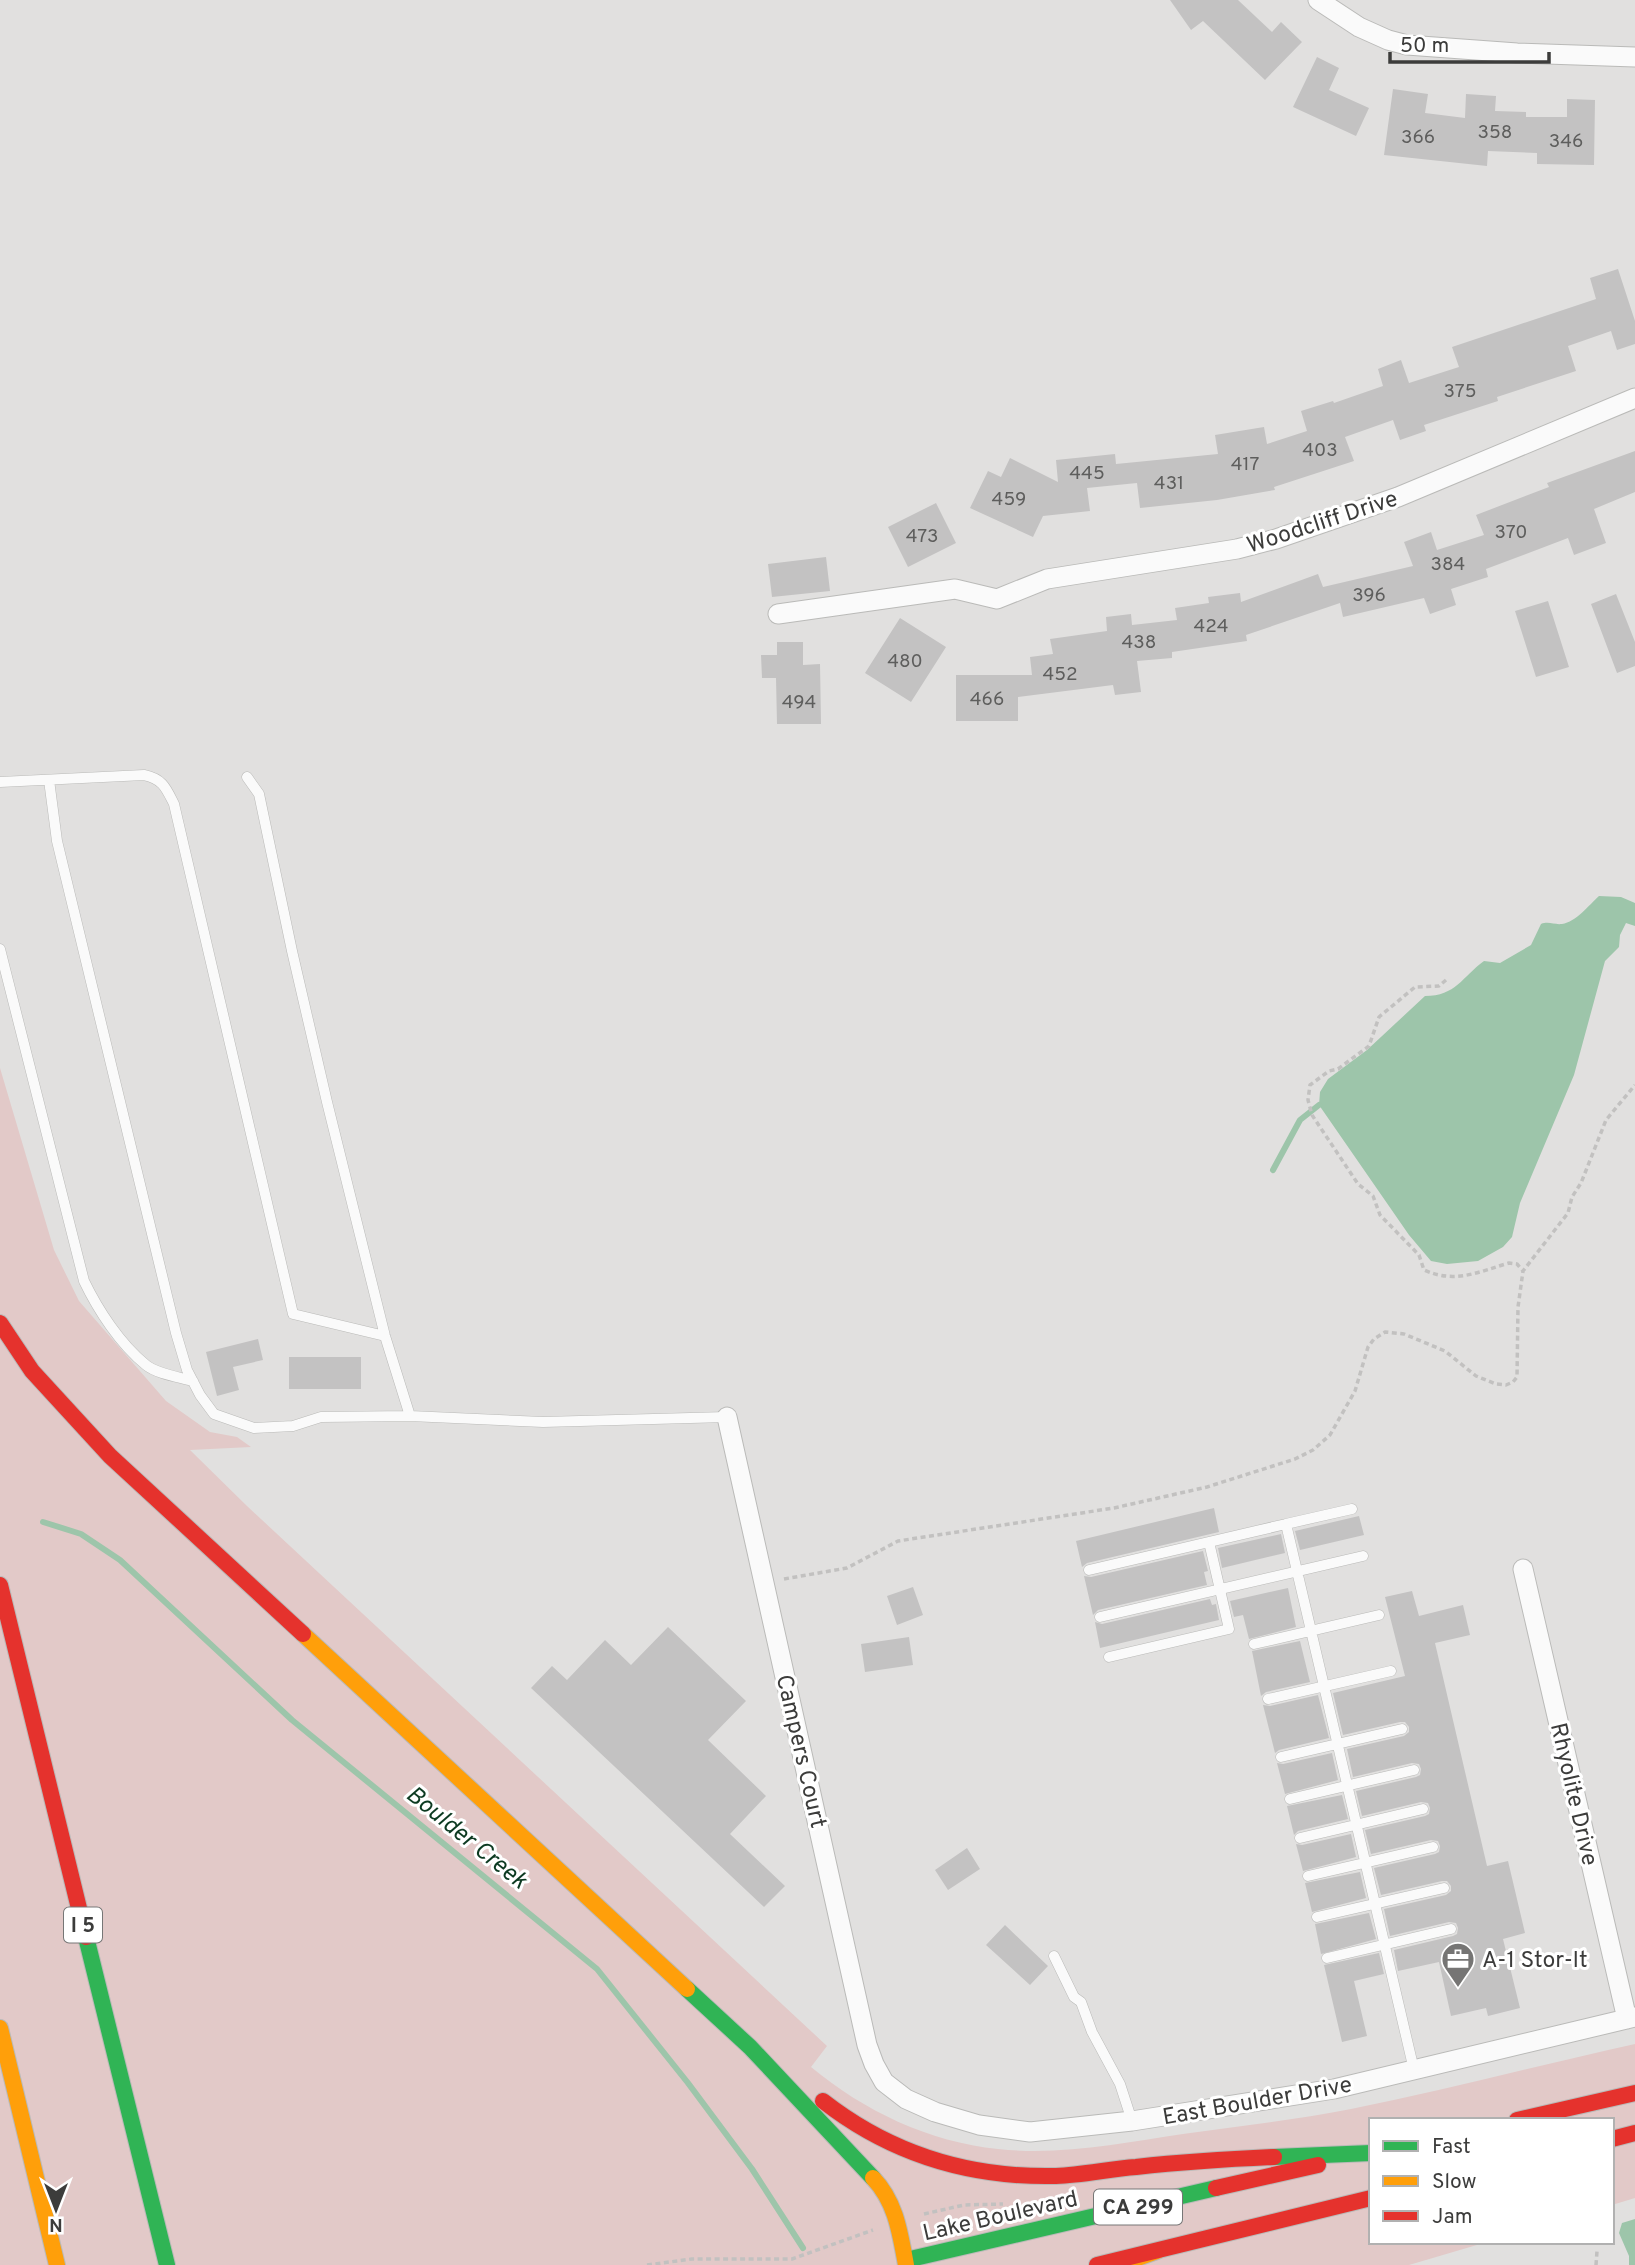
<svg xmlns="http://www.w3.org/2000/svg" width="1635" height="2265" font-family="Overpass,sans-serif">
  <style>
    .green { fill: #e2c9c8 }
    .water { fill: #9dc5aa }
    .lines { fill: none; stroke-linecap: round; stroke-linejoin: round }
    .stream { stroke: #9dc5aa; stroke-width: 6 }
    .building { fill: #c3c2c2 }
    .lane-casing { stroke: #babab8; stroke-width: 11 }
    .street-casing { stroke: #babab8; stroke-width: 21 }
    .fast-casing { stroke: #babab8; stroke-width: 18 }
    .slow-casing { stroke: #babab8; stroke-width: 18 }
    .jam-casing { stroke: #babab8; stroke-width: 18 }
    .path { stroke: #c2c1c0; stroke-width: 3.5; stroke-dasharray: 5 3.5; stroke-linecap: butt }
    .lane { stroke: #fafafa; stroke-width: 10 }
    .street { stroke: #fafafa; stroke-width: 19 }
    .fast { stroke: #30b455; stroke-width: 16 }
    .slow { stroke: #ff9f0a; stroke-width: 16 }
    .jam { stroke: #e5322d; stroke-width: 16 }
    .labels { text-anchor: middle; stroke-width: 6; stroke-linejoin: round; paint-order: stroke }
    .number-label { font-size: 19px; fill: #5e5e5d }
    .shield { fill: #fff; stroke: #767676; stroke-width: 2 }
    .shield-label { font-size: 21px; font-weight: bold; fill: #3c3c3b }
    .street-label { font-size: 23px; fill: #3c3c3b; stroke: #fff }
    .poi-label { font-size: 23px; fill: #3c3c3b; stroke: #fff; text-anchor: start }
    .water-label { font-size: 24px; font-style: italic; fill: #0c3a21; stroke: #fff }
  </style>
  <rect width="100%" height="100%" fill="#e1e0df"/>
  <!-- green -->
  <path class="green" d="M0,1068L54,1250L79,1301L166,1401L210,1432L237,1437L251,1447L190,1450L247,1506L827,2046L811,2067C864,2111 929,2142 998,2149C1060,2156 1122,2143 1183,2134C1239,2126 1295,2120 1351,2109C1446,2090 1540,2065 1635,2044V2198L1612,2205V2120H1371V2242H1487L1409,2265H0Z"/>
  <!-- water -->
  <path class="water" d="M1599,896L1621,897L1635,903V926L1626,923L1620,935L1619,947L1605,961L1574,1075L1520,1203L1512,1237L1503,1247L1478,1261L1447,1264L1431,1261L1409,1235L1319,1105L1320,1092L1328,1079L1367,1050L1425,996C1456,996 1462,977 1484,961L1500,963L1531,945L1541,924C1549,921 1554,925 1562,924C1576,922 1589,905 1599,896Z
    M1635,2219V2265H1629V2256L1619,2233L1622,2223Z"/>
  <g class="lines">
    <!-- stream -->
    <path class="stream" d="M1273,1170L1300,1120L1319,1105
      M43,1522L81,1534L120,1560L292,1720L597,1969L688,2083L752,2169L803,2248"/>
  </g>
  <!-- building -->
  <path class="building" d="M1170,0H1238L1272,32L1281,22L1302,42L1265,80L1203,21L1191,30Z
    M1317,57L1339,68L1329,90L1369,108L1356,136L1293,107Z
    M1393,89L1428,94L1425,113L1465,118L1466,94L1496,96L1495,111L1526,112V117H1567V99L1595,100L1594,165L1537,164V153L1488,151L1487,166L1384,155Z
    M1618,269L1635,321V344L1617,350L1611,331L1568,346L1576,371L1497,397L1498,401L1424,425L1426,431L1400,440L1393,420L1345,437L1354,461L1274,487L1275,490L1217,500L1140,508L1137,483L1087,488L1090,511L1043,516L1033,537L970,508L988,471L1001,477L1010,458L1058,482L1056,460L1115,454L1116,464L1218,454L1215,435L1264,427L1267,444L1307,431L1301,411L1333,401L1334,403L1383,386L1378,369L1401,360L1409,383L1459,367L1452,347L1596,299L1590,278Z
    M1635,451V492L1594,509L1606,543L1574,555L1568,538L1486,569L1488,577L1451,589L1456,605L1430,614L1424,598L1343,617L1340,603L1246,635L1247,641L1172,652V658L1137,661L1141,692L1115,695L1113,685L1018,697V721H956V675H1032L1030,657L1053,654L1050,639L1107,631L1106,617L1131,614L1132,625L1177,620L1175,608L1209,603L1208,597L1240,593L1241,602L1318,574L1323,587L1413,566L1404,542L1431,532L1437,550L1484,535L1476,515L1549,487L1547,483Z
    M936,503L956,543L908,567L888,527Z
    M826,557L830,591L772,597L768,564Z
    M1616,594L1635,642V666L1617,673L1591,604Z
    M1548,601L1569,667L1536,677L1515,611Z
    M900,618L946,647L911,702L865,673Z
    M777,642H803V665L820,664L821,724H777L776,678H762L761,655H777Z
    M258,1339L263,1360L233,1367L239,1390L217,1396L206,1352Z
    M289,1357H361V1389H289Z
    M1214,1508L1219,1532L1087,1563L1082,1567L1076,1541Z
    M1359,1516L1364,1535L1300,1550L1295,1531Z
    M1281,1534L1285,1553L1222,1568L1218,1548Z
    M1203,1551L1208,1571L1204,1572L1207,1585L1098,1610L1093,1615L1084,1576L1091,1577Z
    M913,1587L923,1615L897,1625L887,1596Z
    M1288,1588L1296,1627L1249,1639L1243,1615L1234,1617L1230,1601Z
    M1412,1591L1419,1616L1463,1605L1470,1635L1435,1643L1487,1866L1508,1861L1525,1933L1503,1939L1520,2008L1488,2016L1486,2008L1451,2016L1439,1962L1398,1971L1394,1950L1453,1936L1457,1934L1458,1928L1456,1923L1449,1922L1390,1936L1384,1909L1446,1895L1451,1891V1886L1447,1881H1442L1381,1895L1374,1868L1435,1854L1439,1852L1440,1846L1438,1841L1431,1840L1371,1854L1365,1830L1425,1816L1429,1814L1430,1808L1428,1803L1421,1802L1362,1816L1356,1791L1416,1777L1420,1775L1421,1769L1419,1764L1412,1763L1353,1777L1347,1749L1404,1736L1409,1732V1727L1405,1722H1400L1343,1735L1333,1693L1405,1676L1385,1597Z
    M1210,1599L1212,1605L1216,1604L1219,1620L1100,1648L1095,1622L1102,1624Z
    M668,1627L746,1701L708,1740L766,1796L730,1834L785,1886L764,1907L531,1688L552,1666L567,1680L605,1640L631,1665Z
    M909,1637L913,1665L865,1672L861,1644Z
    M1300,1641L1310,1682L1266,1692L1261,1696L1252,1651Z
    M1318,1695L1329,1738L1279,1750L1275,1753L1263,1705L1270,1706Z
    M1332,1753L1338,1780L1285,1794L1277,1763L1283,1764Z
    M1342,1795L1348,1819L1298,1831L1294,1835L1287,1806Z
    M1351,1834L1356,1857L1303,1871L1296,1844L1302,1845Z
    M967,1848L980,1869L948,1890L935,1870Z
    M1360,1872L1366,1898L1312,1912L1305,1883Z
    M1369,1913L1376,1939L1321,1954L1315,1924Z
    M1005,1925L1048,1966L1030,1985L986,1945Z
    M1379,1953L1384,1974L1354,1981L1367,2036L1342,2042L1324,1965Z"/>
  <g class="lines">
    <defs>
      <path id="lane" d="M247,777L259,794L292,951L327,1102L385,1336L410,1416
        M49,780L57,841L176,1333L187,1370L200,1395L214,1414L254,1428L293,1426L321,1417L410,1416L543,1422L727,1417
        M0,782L144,775C163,779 166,788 174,804L293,1314L385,1336
        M0,949L84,1281C98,1310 120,1344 146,1365C157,1374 179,1377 193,1381
        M1286,1524L1352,1509
        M1089,1570L1286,1524L1414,2070
        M1100,1617L1363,1556
        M1254,1644L1379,1615
        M1109,1657L1229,1629L1209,1542
        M1268,1699L1391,1671
        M1281,1757L1402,1729
        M1290,1799L1414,1770
        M1300,1838L1423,1809
        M1308,1876L1433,1847
        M1317,1917L1444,1888
        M1054,1956L1074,1997L1081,2002L1092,2032L1120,2084L1132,2121
        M1327,1958L1451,1929"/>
      <path id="street" d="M1318,0L1359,27L1388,40L1407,45L1517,53L1635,57
        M778,614L955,589L997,599L1047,579L1237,549L1276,539L1398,497L1635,398
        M727,1417L867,2045L874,2064L884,2082L906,2099L935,2112L979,2125L1030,2132L1132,2121L1334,2089L1635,2017
        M1523,1569L1627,2019"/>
      <path id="fast" d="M86,1937L167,2265
        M687,1989L750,2047L873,2178
        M1274,2157L1371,2153
        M906,2260L1216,2188"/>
      <path id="slow" d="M303,1634L687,1989
        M0,2028L57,2265
        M873,2178C896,2202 900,2233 906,2265
        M1118,2265L1157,2251"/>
      <path id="jam" d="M0,1323L32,1371L110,1456L303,1634
        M0,1585L86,1937
        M823,2101C891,2154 970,2178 1056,2176C1083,2175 1109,2169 1136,2167C1182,2162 1228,2159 1274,2157
        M1517,2120L1635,2093
        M1612,2139L1635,2133
        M1216,2188L1318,2165
        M1097,2265L1371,2198"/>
    </defs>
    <!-- lane casing -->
    <use href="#lane" class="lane-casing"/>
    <!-- street casing -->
    <use href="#street" class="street-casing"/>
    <!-- fast casing -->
    <use href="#fast" class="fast-casing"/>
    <!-- slow casing -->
    <use href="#slow" class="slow-casing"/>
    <!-- jam casing -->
    <use href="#jam" class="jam-casing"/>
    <!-- path -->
    <path class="path" d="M1446,980L1439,986L1415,987L1379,1017L1369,1046L1338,1069L1329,1071L1310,1085L1308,1100L1312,1115L1358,1184L1373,1196L1380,1215L1419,1255L1424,1270C1455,1284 1478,1272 1509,1263L1517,1264L1523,1271
      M784,1579L847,1568L898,1541L1114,1508L1207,1487L1295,1459L1313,1450L1330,1435L1355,1391L1368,1347L1374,1339L1385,1332L1404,1334L1445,1351L1476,1376L1496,1384L1506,1385L1513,1382L1517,1377L1518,1307L1523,1271L1568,1213L1572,1197L1581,1183L1606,1120L1635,1085
      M924,2214L964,2205L1003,2204
      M647,2265L692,2259H792L873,2230
      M1596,2265L1597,2251"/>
    <!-- lane -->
    <use href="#lane" class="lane"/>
    <!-- street -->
    <use href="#street" class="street"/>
    <!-- fast -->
    <use href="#fast" class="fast"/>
    <!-- slow -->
    <use href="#slow" class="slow"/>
    <!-- jam -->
    <use href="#jam" class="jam"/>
  </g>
  <!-- icons -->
  <defs>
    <symbol id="office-pin" viewBox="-11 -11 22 30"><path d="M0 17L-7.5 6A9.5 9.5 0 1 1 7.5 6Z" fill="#767574" stroke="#fff"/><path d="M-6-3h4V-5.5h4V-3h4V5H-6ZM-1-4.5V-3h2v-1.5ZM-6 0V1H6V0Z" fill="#fff"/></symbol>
  </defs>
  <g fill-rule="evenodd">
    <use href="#office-pin" x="1439" y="1940" width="38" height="52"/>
  </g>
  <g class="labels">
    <!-- number labels -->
    <g class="number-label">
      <text x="1495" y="138">358</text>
      <text x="1418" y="143">366</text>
      <text x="1566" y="147">346</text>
      <text x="1460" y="397">375</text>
      <text x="1320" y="456">403</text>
      <text x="1245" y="470">417</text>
      <text x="1087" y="479">445</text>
      <text x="1169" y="489">431</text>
      <text x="1009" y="505">459</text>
      <text x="1511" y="538">370</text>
      <text x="922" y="542">473</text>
      <text x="1448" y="570">384</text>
      <text x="1369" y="601">396</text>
      <text x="1211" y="632">424</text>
      <text x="1139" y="648">438</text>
      <text x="905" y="667">480</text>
      <text x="1060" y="680">452</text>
      <text x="987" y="705">466</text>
      <text x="799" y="708">494</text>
    </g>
    <!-- shield labels -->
    <g class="shield">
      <rect x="64" y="1907.5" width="38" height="35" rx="5"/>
      <rect x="1094" y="2189.5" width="88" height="35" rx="5"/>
    </g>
    <g class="shield-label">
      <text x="83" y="1932">I 5</text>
      <text x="1138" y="2214">CA 299</text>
    </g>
    <!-- street labels -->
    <g class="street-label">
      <text transform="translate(1322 521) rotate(-18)" y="8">Woodcliff Drive</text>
      <text transform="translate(802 1751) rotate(77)" y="8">Campers Court</text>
      <text transform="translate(1575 1794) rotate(77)" y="8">Rhyolite Drive</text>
      <text transform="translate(1257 2100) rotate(-10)" y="8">East Boulder Drive</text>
      <text transform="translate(1000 2215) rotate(-13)" y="8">Lake Boulevard</text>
    </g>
    <!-- poi labels -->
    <g class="poi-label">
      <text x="1482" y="1967">A-1 Stor-It</text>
    </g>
    <!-- water labels -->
    <g class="water-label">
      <text transform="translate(467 1837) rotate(39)" y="8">Boulder Creek</text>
    </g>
  </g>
  <!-- legend -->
  <rect x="1369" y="2118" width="245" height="126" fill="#ffffff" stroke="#b1b1b1" stroke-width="2"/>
  <rect x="1383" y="2141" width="35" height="10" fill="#30b455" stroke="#b1b1b1" stroke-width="2"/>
  <text x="1432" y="2153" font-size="21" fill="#3c3c3b">Fast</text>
  <rect x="1383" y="2176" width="35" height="10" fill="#ff9f0a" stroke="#b1b1b1" stroke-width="2"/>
  <text x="1432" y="2188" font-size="21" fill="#3c3c3b">Slow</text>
  <rect x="1383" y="2211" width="35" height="10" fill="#e5322d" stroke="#b1b1b1" stroke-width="2"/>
  <text x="1432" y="2223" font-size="21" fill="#3c3c3b">Jam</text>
  <!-- north arrow -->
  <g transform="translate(56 2209) rotate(180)" stroke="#ffffff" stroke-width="5" paint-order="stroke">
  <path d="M0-5L12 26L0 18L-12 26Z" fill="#3c3c3b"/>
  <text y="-10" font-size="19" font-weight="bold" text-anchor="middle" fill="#3c3c3b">N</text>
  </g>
  <!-- scale -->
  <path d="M1390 52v10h159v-10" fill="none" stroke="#3c3c3b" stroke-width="3.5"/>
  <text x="1400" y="52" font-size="21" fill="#3c3c3b" stroke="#ffffff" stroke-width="5" paint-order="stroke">50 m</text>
</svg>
